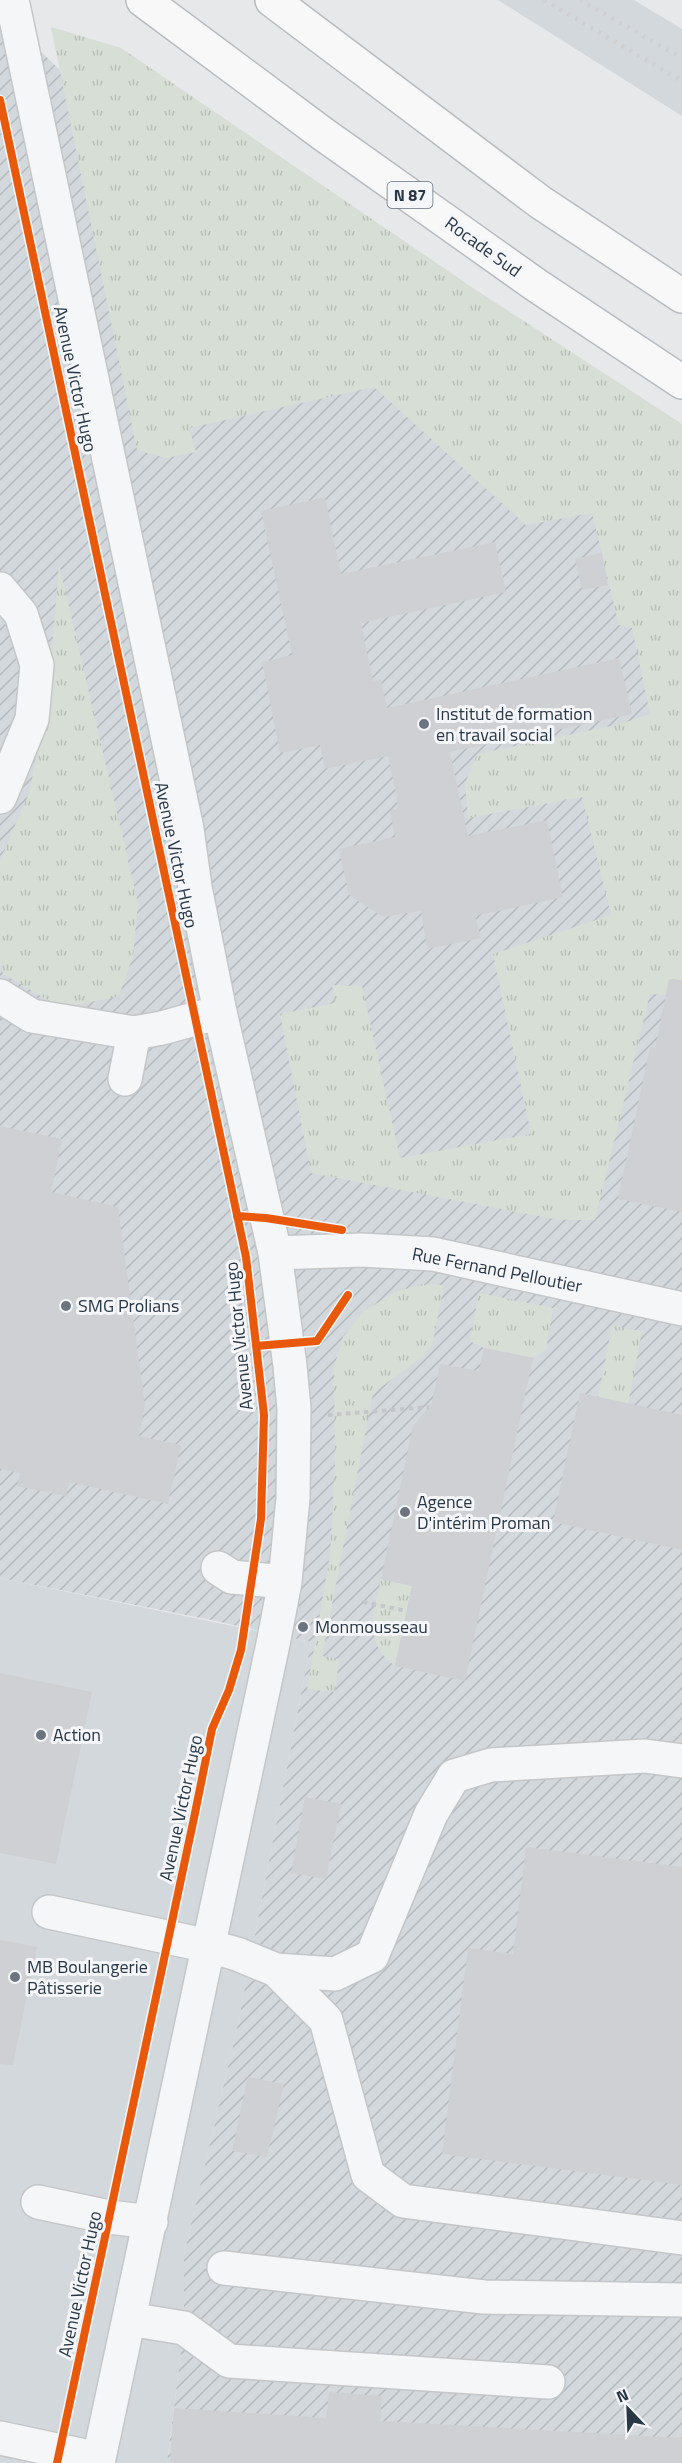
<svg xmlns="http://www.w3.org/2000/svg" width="682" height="2463" font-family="'Titillium Web',sans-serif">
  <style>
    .built { fill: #d3d8dd }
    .industrial { fill: url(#industrial-furrows) }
    .grass { fill: url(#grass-tufts) }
    .building { fill: #ced0d3 }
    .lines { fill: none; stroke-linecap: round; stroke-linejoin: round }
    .minor-casing { stroke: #c4c6c8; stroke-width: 36 }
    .highway-casing { stroke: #b8bbbf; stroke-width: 36 }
    .path { stroke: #c4c7ca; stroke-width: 4; stroke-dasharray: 4.5 4.5; stroke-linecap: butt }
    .minor { stroke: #f5f6f7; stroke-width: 33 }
    .highway { stroke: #f8f8f8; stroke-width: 33 }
    .rail { stroke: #ced0d2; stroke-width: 4.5; stroke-dasharray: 3 6; stroke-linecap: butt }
    .cycleway-casing { stroke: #f4f6f9; stroke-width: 11 }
    .cycleway { stroke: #e8590c; stroke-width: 8 }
    .poi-dot { fill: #6c757f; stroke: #f4f6f9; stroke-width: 2 }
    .labels { text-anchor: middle; stroke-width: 6; stroke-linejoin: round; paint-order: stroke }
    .shield { fill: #f4f6f9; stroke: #67707b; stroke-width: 1.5 }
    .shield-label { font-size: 16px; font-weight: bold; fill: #2a3745 }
    .street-label { font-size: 18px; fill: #2a3745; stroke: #f4f6f9 }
    .poi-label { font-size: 18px; fill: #2a3745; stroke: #f4f6f9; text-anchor: start }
  </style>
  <defs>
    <pattern id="industrial-furrows" width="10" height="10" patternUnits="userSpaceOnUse" patternTransform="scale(1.5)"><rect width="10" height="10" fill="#d3d8dd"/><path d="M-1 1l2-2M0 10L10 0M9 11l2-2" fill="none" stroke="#b5babf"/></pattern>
    <pattern id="grass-tufts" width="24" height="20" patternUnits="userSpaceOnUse" patternTransform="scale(1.5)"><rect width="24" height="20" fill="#d7ded5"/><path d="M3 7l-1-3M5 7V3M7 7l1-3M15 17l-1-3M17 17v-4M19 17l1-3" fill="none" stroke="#b9bfb8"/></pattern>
  </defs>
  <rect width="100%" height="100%" fill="#e6e8ea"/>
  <!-- built -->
  <path class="built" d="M498,0H634L682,29V116Z
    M0,1578L311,1642L238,2024L184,2255V2328L167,2463H0Z"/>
  <!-- industrial -->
  <path class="industrial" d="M0,12L127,135L682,557V2463H167L184,2328V2255L238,2024L311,1642L211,1620L0,1578Z"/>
  <!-- grass -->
  <path class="grass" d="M51,27L121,48L476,290L682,424V996L650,994L595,1220H560L311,1173L280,1014L335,1003L332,985L362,986L400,1158L531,1134L493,954L611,915L582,797L468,818L465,783L477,754L621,724L650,714L632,628L619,625L592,513L526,525L374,387L189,428L196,452L166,458L137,450Z
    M59,564L138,903L133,956L119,996L62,1008L3,974L0,962V860L30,791L50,671Z
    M423,1284L444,1285L433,1342L425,1355L373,1393L322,1656L339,1659L335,1692L307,1689L330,1555L335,1464L334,1367L343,1337L363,1312L395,1292Z
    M479,1293L553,1308L546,1350L533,1358L484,1348L470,1341Z
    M612,1326L642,1331L628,1404L598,1397Z
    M381,1579L412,1586L395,1666C363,1641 373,1615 381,1579Z"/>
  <!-- building -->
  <path class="building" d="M325,497L341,574L495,542L506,592L361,623L373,681L381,679L387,708L619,658L632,714L450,752L468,836L547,820L563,897L475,916L481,938L427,949L421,911L383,917L349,895L339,849L395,837L390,810L399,808L388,756L325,769L320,745L280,753L262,662L292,655L261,511Z
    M602,553L608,585L582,590L575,559Z
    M669,979L682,980V1212L618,1199L650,1047L655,1048Z
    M0,1126L62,1139L51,1192L118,1207L145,1405L139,1436L181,1445L168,1504L69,1482L66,1496L17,1486L20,1473L0,1469Z
    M484,1348L533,1358L465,1681L395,1666L412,1586L381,1579L413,1426L432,1403L440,1364L479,1371Z
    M580,1393L682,1415V1550L553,1522Z
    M0,1673L92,1692L56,1864L0,1853Z
    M305,1797L341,1804L326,1879L291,1873Z
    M526,1847L682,1867V2185L442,2154L468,1948L513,1954Z
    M0,1940L37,1947L13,2065L0,2064Z
    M248,2077L284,2084L267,2157L232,2151Z
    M329,2392L382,2396L380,2421L682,2438V2463H170L174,2408L326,2418Z"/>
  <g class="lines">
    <defs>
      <path id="minor" d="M12,0L187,829L195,887L220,1012L275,1253L290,1366L294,1409L293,1498L285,1582L273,1644L98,2463
        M0,589L21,614L37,665L32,719L0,797
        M0,996L32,1016L134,1033L162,1028L220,1012
        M125,1079L134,1033
        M275,1253L362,1250L433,1254L682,1309
        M218,1568L232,1577L285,1582
        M49,1912L209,1946L237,1954L276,1970L335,1974L372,1956L431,1814L454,1776L491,1765L645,1756L682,1761
        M276,1970L326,2020L368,2175L403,2201L682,2238
        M38,2202L109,2217L151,2222
        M224,2268L484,2297L682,2300
        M129,2319L184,2328L229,2361L548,2382
        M0,2438L99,2459"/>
      <path id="highway" d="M143,0L323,134L536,285L682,382
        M272,0L540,202L682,296"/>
    </defs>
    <!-- minor casing -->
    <use href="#minor" class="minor-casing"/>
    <!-- highway casing -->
    <use href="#highway" class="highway-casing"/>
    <!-- path -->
    <path class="path" d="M328,1415L429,1407
      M363,1602L407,1611"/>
    <!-- minor -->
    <use href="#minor" class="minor"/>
    <!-- highway -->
    <use href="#highway" class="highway"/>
    <!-- rail -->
    <path class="rail" d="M544,0L682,81
      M580,0L682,58"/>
    <defs>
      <path id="cycleway" d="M0,100L246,1257L264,1415L261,1519L241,1650L229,1690L212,1729L194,1818L57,2463
        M237,1216L266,1218L342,1230
        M256,1346L317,1341L348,1295"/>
    </defs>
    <!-- cycleway casing -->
    <use href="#cycleway" class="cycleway-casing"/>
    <!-- cycleway -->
    <use href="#cycleway" class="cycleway"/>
  </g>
  <!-- markers -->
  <g class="poi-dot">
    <circle cx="424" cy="724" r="6"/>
    <circle cx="66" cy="1306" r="6"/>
    <circle cx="405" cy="1512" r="6"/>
    <circle cx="303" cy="1627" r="6"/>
    <circle cx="41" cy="1735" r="6"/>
    <circle cx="15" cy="1977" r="6"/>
  </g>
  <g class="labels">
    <!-- shield labels -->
    <rect class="shield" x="387.5" y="182" width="45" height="26" rx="4.5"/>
    <g class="shield-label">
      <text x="410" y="201">N 87</text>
    </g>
    <!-- street labels -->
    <g class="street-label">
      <text transform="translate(483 247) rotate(36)" y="6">Rocade Sud</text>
      <text transform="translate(75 379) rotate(78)" y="6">Avenue Victor Hugo</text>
      <text transform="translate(176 855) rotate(78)" y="6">Avenue Victor Hugo</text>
      <text transform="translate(497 1270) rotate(11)" y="6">Rue Fernand Pelloutier</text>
      <text transform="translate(239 1336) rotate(-96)" y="6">Avenue Victor Hugo</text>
      <text transform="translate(181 1808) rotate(-78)" y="6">Avenue Victor Hugo</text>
      <text transform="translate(80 2284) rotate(-78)" y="6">Avenue Victor Hugo</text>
    </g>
    <!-- poi labels -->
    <g class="poi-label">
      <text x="436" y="720">Institut de formation<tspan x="436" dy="21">en travail social</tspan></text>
      <text x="78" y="1312">SMG Prolians</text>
      <text x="417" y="1508">Agence<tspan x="417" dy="21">D'intérim Proman</tspan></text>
      <text x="315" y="1633">Monmousseau</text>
      <text x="53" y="1741">Action</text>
      <text x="27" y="1973">MB Boulangerie<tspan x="27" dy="21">Pâtisserie</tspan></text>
    </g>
  </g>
  <!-- north arrow -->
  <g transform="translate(628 2409) rotate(337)" stroke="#f4f6f9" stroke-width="4.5" paint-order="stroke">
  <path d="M0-4.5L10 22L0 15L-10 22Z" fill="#2a3745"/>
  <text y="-9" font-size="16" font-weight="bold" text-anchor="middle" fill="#2a3745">N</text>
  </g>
</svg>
